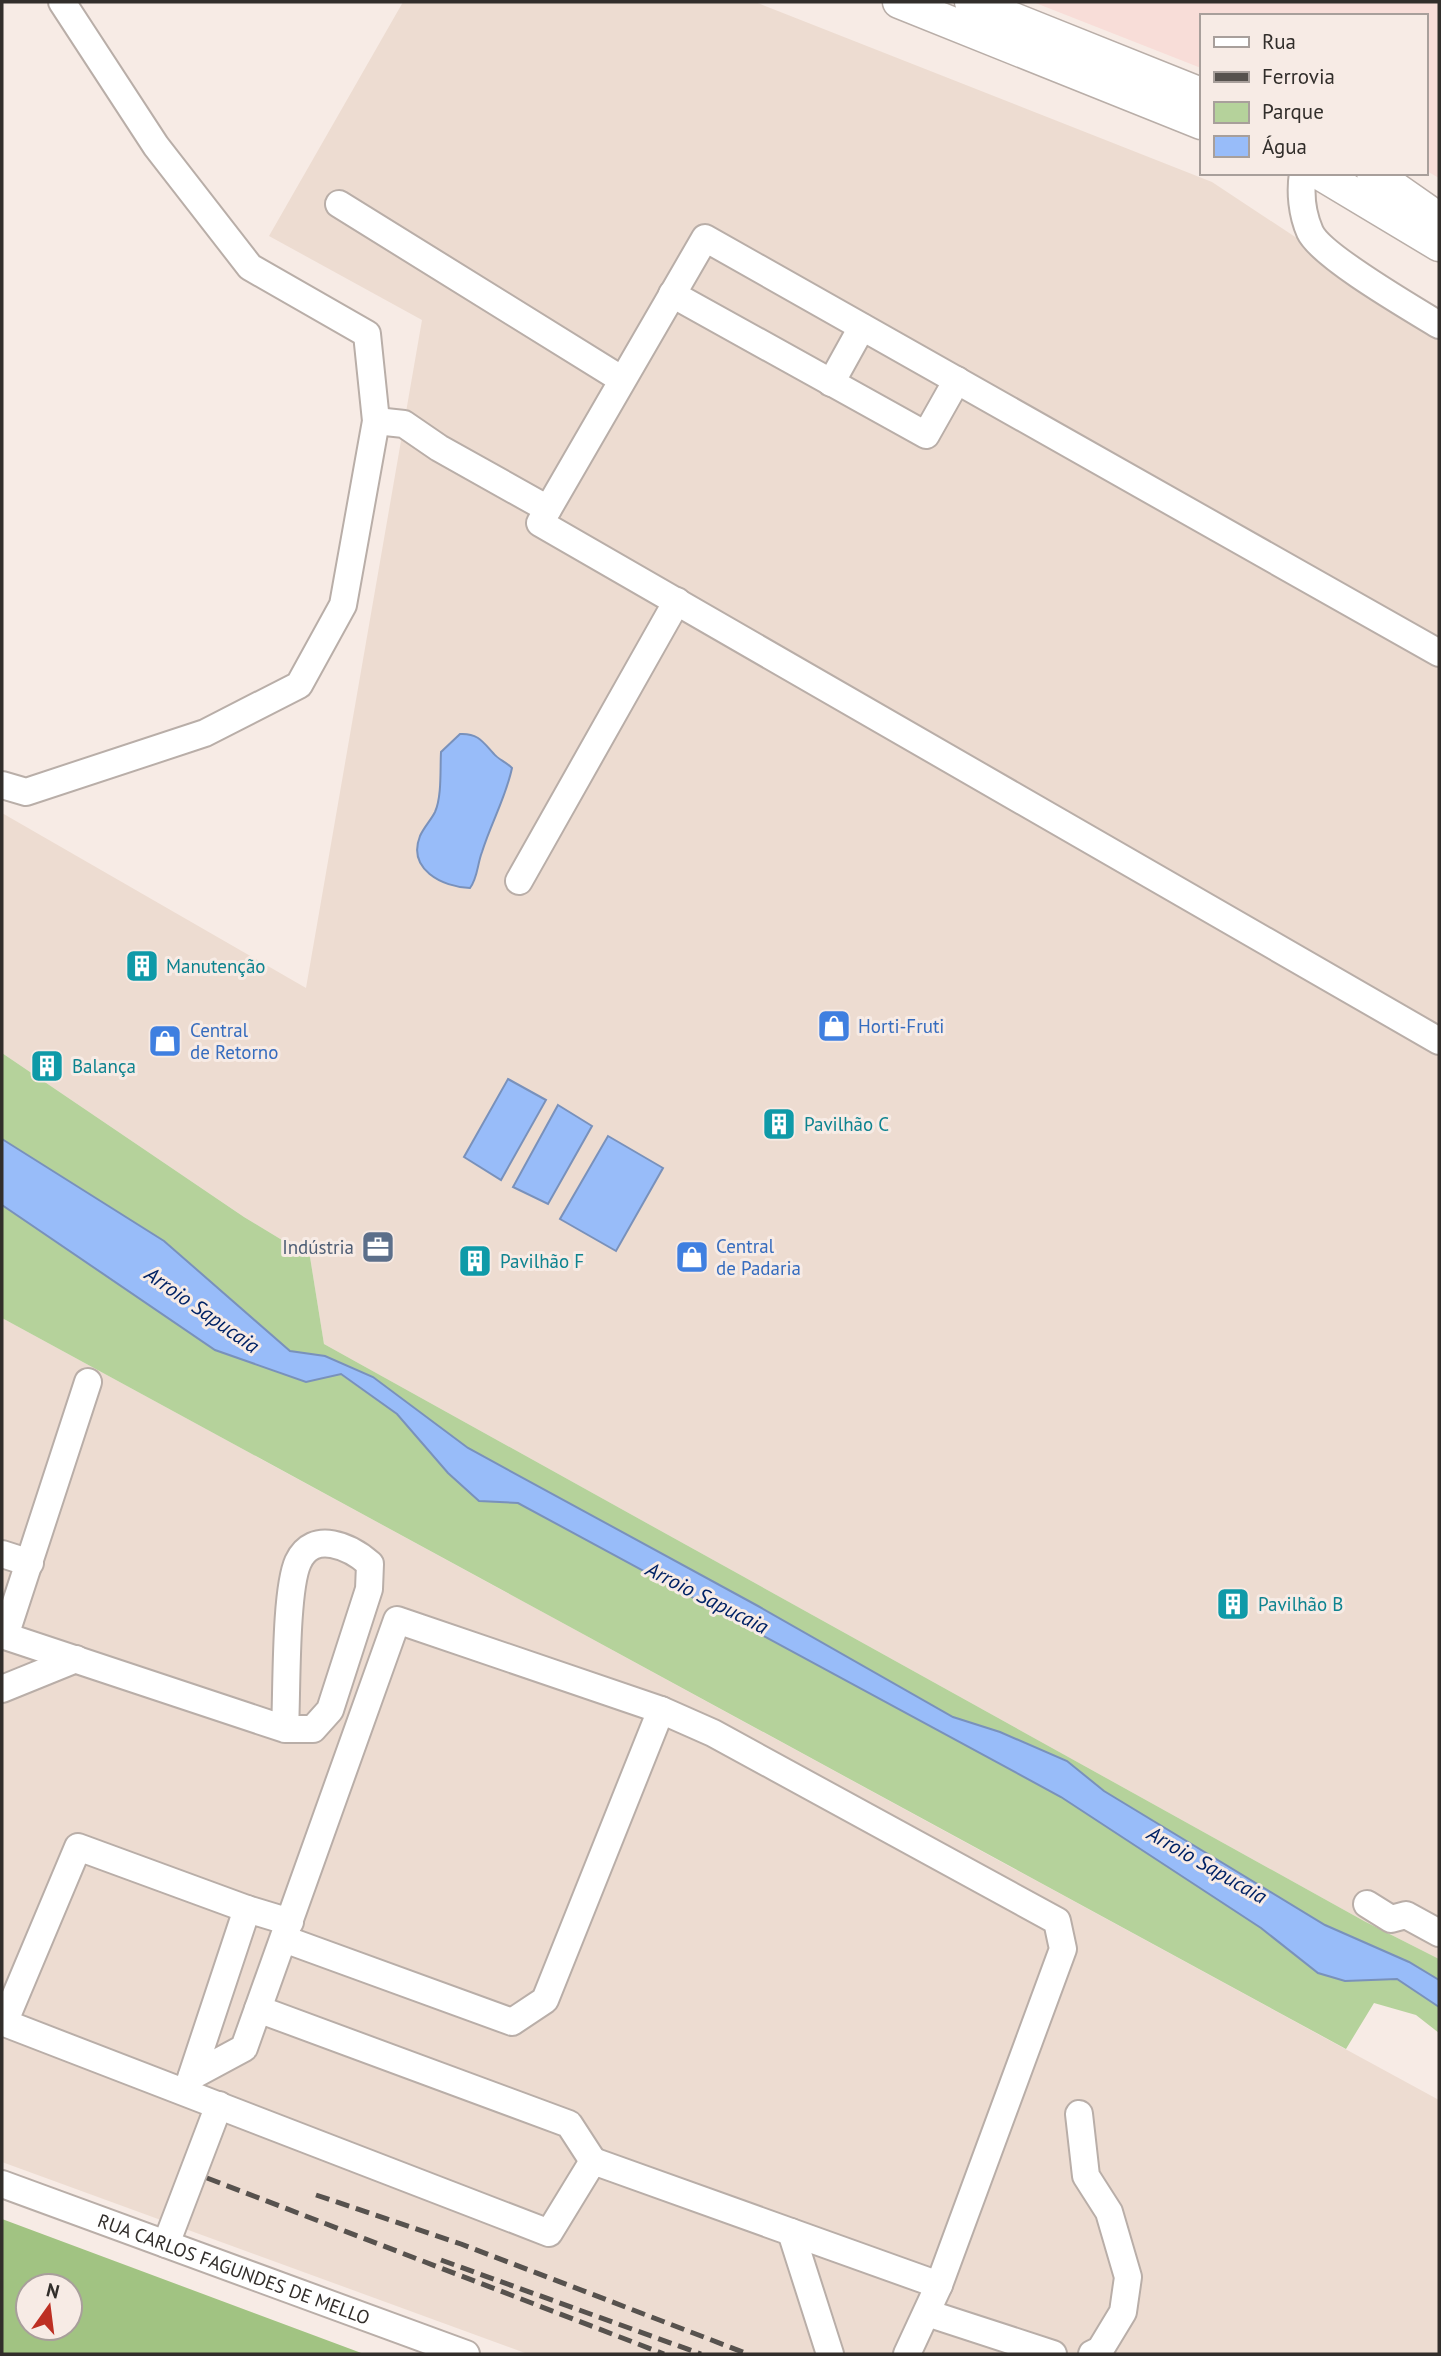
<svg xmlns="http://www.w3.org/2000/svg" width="1441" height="2356" font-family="'PT Sans',sans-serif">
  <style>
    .commercial { fill: #f8ddd8 }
    .built { fill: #eddcd1 }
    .green { fill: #b5d29b }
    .forest { fill: #a1c382; fill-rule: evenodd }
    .water { fill: #98bcf9; stroke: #7991bb; stroke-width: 2 }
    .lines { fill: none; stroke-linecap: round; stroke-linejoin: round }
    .minor-casing { stroke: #b9aea8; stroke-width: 30 }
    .major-casing { stroke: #b9aea8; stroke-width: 35 }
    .minor { stroke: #fff; stroke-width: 26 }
    .major { stroke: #fff; stroke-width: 32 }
    .rail { stroke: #57524e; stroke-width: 5; stroke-dasharray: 14 7; stroke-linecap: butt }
    .labels { text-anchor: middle; stroke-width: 6; stroke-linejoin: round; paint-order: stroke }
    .culture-label { font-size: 19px; fill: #0d838f; stroke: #f7ebe5; text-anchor: start }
    .shop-label { font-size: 19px; fill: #366cbe; stroke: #f7ebe5; text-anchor: start }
    .service-label { font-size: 19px; fill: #4e5e75; stroke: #f7ebe5; text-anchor: end }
    .street-label { font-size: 19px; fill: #322e2b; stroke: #f7ebe5 }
    .water-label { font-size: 21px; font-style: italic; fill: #002265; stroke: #f7ebe5 }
  </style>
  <rect width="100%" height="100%" fill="#f7ebe5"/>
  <!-- commercial -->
  <path class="commercial" d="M1033,2H1439V178L1425,170V16H1201V68Z"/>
  <!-- built -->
  <path class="built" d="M403,2H755L1212,182L1439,332V1959L1364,1921L324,1344L310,1257L244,1217L2,1053V813L306,988L422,320L269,236Z
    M2,1318L1439,2100V2354H528L2,2162Z"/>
  <!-- green -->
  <path class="green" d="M2,1053L244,1217L310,1257L324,1344L1364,1921L1439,1959V1980L1409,1962L1325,1925L1104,1791L1067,1761L1000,1732L953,1717L758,1606L468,1448L373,1377L325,1356L290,1351L164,1241L2,1139Z
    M2,1205L215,1350L306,1382L340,1374L397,1414L448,1473L479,1501L518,1503L1061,1797L1261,1928L1318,1973L1345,1981L1397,1979L1439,2007V2033L1416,2015L1374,2003L1346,2049L2,1318Z"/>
  <!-- forest -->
  <path class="forest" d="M2,2219L364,2354H2ZM28,2286H70V2328H28Z"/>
  <!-- water -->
  <path class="water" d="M460,734C478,733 483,742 494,754C498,759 506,762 512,768C506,797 491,823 482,852C477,865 478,877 470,888C442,887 407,869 420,836C424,827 431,820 435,812C442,796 440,770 441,752Z
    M508,1079L546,1100L501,1180L464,1157Z
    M558,1105L592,1126L548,1204L513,1187Z
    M608,1136L663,1168L616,1251L560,1219Z
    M2,1139L164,1241L290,1351L325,1356L373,1377L468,1448L758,1606L953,1717L1000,1732L1067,1761L1104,1791L1325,1925L1409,1962L1439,1980V2007L1397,1979L1345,1981L1318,1973L1261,1928L1061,1797L518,1503L479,1501L448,1473L397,1414L341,1374L306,1382L215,1350L2,1205Z"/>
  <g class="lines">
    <defs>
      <g id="minor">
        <path d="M1303,173C1300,192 1302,214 1310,232C1321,256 1413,309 1439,325"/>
        <path d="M339,204L621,379"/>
        <path d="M672,294L926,435L957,380"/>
        <path d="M831,383L862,327"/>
        <path d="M376,421L404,424L439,448L548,509"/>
        <path d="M1439,653L705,238L540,523L1439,1041"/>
        <path d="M2,785L26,792L205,733L299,685L343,605L376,421L367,334L250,267L156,146L62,2"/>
        <path d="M519,881L677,601"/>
        <path d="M2,1554L30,1563"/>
        <path d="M2,1635L285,1729H313L330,1710L369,1589L370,1564C351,1547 313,1529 298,1562C285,1591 287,1692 285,1729"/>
        <path d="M5,1636L88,1382"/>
        <path d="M2,1689L76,1659"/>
        <path d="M1367,1904L1391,1919L1406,1915L1439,1933"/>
        <path d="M284,1939L512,2022L545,2000L661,1710"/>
        <path d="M258,2009L569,2124L593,2161"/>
        <path d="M2,2022L549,2233L593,2161L939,2285L907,2354"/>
        <path d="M4,2023L78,1847L247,1909"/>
        <path d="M192,2076L244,2048L397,1620L661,1710L713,1733L1057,1921L1063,1949L939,2285"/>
        <path d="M189,2084L247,1909L290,1922"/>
        <path d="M1079,2114L1086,2176L1109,2212L1128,2277L1123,2312L1100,2350L1092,2354"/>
        <path id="s1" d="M2,2184L466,2354"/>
        <path d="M791,2232L830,2354"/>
        <path d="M166,2244L219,2105"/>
        <path d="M927,2313L1053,2354"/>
      </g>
      <path id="major" d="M899,2L1201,123
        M971,2L1201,94
        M1319,173L1439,245
        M1373,173L1439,219"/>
    </defs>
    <!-- minor casing -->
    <use href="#minor" class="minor-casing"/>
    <!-- major casing -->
    <use href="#major" class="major-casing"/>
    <!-- minor -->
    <use href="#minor" class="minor"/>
    <!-- major -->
    <use href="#major" class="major"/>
    <!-- rail -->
    <path class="rail" d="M207,2178L664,2354
      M316,2195L461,2244L748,2354
      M441,2260L701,2354"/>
  </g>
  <!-- icons -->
  <defs>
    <symbol id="building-square" viewBox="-11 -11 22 22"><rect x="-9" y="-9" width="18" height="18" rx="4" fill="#0f9aa8" stroke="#f7ebe5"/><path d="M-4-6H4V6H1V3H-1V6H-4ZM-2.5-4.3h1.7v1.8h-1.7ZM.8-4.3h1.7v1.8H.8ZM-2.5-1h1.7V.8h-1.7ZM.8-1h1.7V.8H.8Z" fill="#fff"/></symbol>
    <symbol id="shop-square" viewBox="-11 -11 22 22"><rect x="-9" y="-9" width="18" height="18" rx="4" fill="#3f7fe0" stroke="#f7ebe5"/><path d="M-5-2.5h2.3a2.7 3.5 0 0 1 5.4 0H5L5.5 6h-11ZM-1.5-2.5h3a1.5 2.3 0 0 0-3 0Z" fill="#fff"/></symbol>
    <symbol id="office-square" viewBox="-11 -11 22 22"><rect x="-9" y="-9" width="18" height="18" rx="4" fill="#5c6f8a" stroke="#f7ebe5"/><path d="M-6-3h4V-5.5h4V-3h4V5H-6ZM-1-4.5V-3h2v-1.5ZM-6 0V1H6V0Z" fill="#fff"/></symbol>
  </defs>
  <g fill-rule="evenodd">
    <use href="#building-square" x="123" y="947" width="38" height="38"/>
    <use href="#shop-square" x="815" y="1007" width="38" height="38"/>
    <use href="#shop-square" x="146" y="1022" width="38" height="38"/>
    <use href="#building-square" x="28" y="1047" width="38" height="38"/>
    <use href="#building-square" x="760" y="1105" width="38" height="38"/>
    <use href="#office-square" x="359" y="1228" width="38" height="38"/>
    <use href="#shop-square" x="673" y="1238" width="38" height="38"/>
    <use href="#building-square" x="456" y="1242" width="38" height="38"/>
    <use href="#building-square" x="1214" y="1585" width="38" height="38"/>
  </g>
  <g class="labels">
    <!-- culture labels -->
    <g class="culture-label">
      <text x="166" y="973">Manutenção</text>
      <text x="72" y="1073">Balança</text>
      <text x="804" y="1131">Pavilhão C</text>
      <text x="500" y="1268">Pavilhão F</text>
      <text x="1258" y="1611">Pavilhão B</text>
    </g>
    <!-- shop labels -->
    <g class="shop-label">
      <text x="858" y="1033">Horti-Fruti</text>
      <text x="190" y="1037">Central<tspan x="190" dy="22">de Retorno</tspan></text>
      <text x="716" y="1253">Central<tspan x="716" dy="22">de Padaria</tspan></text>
    </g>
    <!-- service labels -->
    <g class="service-label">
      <text x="354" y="1254">Indústria</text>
    </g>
    <!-- street labels -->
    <g class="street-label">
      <text dy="7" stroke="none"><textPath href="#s1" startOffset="247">RUA CARLOS FAGUNDES DE MELLO</textPath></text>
    </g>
    <!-- water labels -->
    <g class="water-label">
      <text transform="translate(202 1310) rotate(35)" y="7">Arroio Sapucaia</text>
      <text transform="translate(707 1598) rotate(27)" y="7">Arroio Sapucaia</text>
      <text transform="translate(1207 1865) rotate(30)" y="7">Arroio Sapucaia</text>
    </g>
  </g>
  <!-- border -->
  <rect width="1441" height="2356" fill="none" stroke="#322e2b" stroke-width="7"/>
  <!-- legend -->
  <rect x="1200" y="14" width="228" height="161" fill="#f7ebe5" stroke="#a89f9b" stroke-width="2"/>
  <rect x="1214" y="37" width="35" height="10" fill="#ffffff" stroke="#a89f9b" stroke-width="2"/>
  <text x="1262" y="49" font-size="21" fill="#322e2b">Rua</text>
  <rect x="1214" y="72" width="35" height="10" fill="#57524e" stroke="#a89f9b" stroke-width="2"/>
  <text x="1262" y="84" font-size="21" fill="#322e2b">Ferrovia</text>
  <rect x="1214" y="102" width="35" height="21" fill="#b5d29b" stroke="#a89f9b" stroke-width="2"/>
  <text x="1262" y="119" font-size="21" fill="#322e2b">Parque</text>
  <rect x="1214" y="136" width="35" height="21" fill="#98bcf9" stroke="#a89f9b" stroke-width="2"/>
  <text x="1262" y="154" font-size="21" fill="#322e2b">Água</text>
  <!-- north arrow -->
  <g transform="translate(49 2307) rotate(14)"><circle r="33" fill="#f7ebe5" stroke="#a89f9b" stroke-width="2"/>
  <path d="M0-5L12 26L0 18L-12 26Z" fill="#bd2f23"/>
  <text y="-10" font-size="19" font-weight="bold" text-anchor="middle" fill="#322e2b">N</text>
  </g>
</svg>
